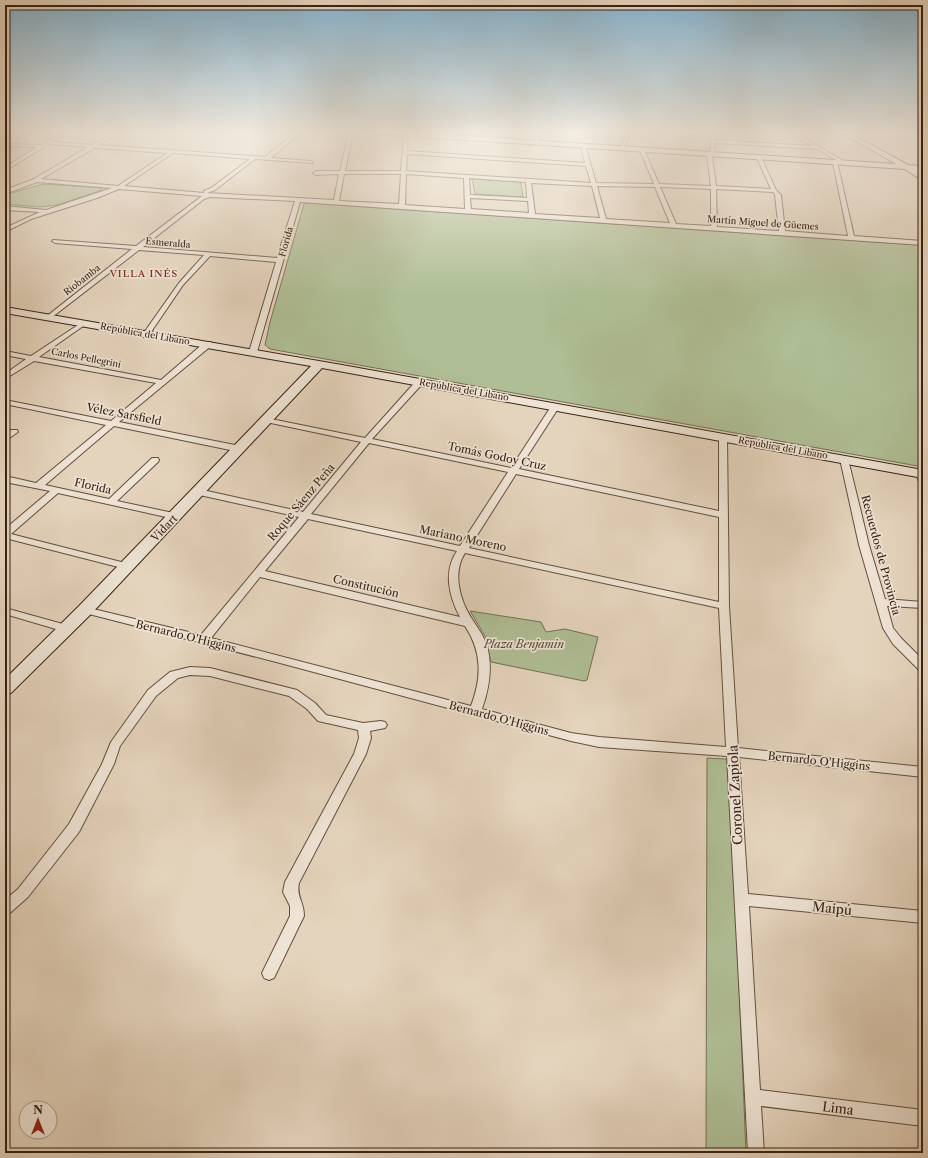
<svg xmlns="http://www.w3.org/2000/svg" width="928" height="1158" font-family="'Libre Caslon Text',serif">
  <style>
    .green { fill: #afbe95; stroke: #747056 }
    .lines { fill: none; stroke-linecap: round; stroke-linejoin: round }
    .street-casing { stroke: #634e40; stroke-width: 2 }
    .secondary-casing { stroke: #382216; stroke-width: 2 }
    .street { fill: #eee3d4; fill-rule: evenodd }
    .secondary { fill: #eee3d4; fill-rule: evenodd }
    .labels { text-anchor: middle; stroke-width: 3.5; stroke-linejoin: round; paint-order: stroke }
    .far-street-label { font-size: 9px; fill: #382216; stroke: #eee3d4 }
    .far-neighbourhood-label { font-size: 10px; letter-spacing: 1px; fill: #7a1f14; stroke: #eee3d4 }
    .street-label { font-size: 11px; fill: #382216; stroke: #eee3d4 }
    .park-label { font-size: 11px; font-style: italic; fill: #564936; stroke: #eee3d4 }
    .near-street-label { font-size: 13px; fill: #382216; stroke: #eee3d4 }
  </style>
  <rect width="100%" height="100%" fill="#e5d4bd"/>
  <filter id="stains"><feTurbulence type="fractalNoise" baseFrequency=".005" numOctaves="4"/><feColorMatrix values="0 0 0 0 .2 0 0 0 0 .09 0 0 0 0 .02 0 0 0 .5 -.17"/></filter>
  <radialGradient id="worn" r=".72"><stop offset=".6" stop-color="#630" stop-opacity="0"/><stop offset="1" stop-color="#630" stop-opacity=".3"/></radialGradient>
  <!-- green -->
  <path class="green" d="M472,179L519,182L521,183L523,197L477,194H475Z
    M43,184L102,188V190L57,205L40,207L5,204V195Z
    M308,203L923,245V467L270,349L265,345L270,322L304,204Z
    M470,611L541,622L546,632L565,629L598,637L587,680L584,681L491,662L485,636Z
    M707,758L725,759L730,763L746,1153H706Z"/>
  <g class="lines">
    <defs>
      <path id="street" d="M63,132H68L53,142L93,145L115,132H120L99,145L265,157L296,132H301L271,158L311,161L313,163L255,159L215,190L207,193L334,200L339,174L316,175L313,173L316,171H340L349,132H353L345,171H401L404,134L406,133L408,134L407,151L585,163L581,146L585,145L596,183L654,184L640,150L642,149L644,150L659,184L711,186L707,156L710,154L712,132H716V140L812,146L789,132H794L845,162L841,163L818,149L715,143L714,155L712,157L716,186L771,189L757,158L761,157L776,190L781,195L785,231L848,236L833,163L837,162L854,236L923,241V245L300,202L257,352L253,354L249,352L276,262L210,256L183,285L149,335L147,336L143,334L179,283L204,255L139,250L51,318H47V316L132,249L55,243L52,241L53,240L136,246L202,196L119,189L97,198L31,219L5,232V228L40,212L5,210V206L46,210L112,188L37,182L5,194V190L34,179L88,147L49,144L5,171V167L37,147L5,146V144L42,145ZM95,148L167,153L118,186L41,179ZM173,153L250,159L211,188L204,191V193L124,186ZM407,154L586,166L591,183L406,171ZM344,174H401L399,204L339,201ZM406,174L464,178L465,209L405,205ZM469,178L526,182L527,198L470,195ZM531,183L592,186L600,218L535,214ZM597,186L655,187L670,223L606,219ZM660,187L711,189V226L676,224ZM716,189L773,192L775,195L779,231L717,227ZM210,197L295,201L277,258L143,247L204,199ZM470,198L528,201L529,213L471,209Z
        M453,132H457L453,138H449Z
        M539,132H543L537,144H533Z
        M626,132H630L624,149L620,150Z
        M84,321L87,323L86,324L39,357L161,380L205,342H211V346L119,422L240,446L244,449L240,452L114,426L45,485L109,499L152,458H158L159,460L158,462L117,501L178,514L180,516L178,518L175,519L58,493L11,534L129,564L131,566L129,568L126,569L5,538V529L50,491L5,482V476L36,483L106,425L5,404V400L111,421L156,383L34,361L5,379V374L26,359L5,355V351L31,356Z
        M417,380H420L424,382L372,439L511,468L552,405H555L559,407L519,469L719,511V437L723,435L727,437L729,606L738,748L923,767V777L739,757L748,894L923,911V923L749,906L760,1090L923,1110V1126L761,1106L764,1153H748L727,756L599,747L571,741L280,663L81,612L80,610L85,607L201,635L299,517L195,494L194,492L195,490L198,489L303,512L361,442L266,422H263V418H266L365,438ZM369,443L508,472L460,546L311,514ZM516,474L719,517V602L469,548ZM308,519L457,551C443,571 449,597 460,617L265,571ZM465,553L719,608L726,747L599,737L571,733L482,709C489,689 493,667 487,646C484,636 477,627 472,619C460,601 452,573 465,553ZM260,577L465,626C482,652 482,677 471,706L211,638Z
        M11,430H17L18,432L5,441V435Z
        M844,456L848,459L869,545L885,599L923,602V608L887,606L893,628L901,638L923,660V671L919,670L893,644L883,628L859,545L840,459Z
        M920,470L923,471V485L919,482L916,473Z
        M5,608L70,626L71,628L70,630L66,632L5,614Z
        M190,667L210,668L297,690L315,703L326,715L363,723L381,721L385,722L387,725L385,728L370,731L371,738L366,754L299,883C296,897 304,901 304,916L274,978L269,980L264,978L262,973L290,916V906L283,892L285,882L354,754L359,738L358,730L318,721L307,709L289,696L210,676L190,675L178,678L156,696L120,746L114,764L79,832L28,897L10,913L5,915V900L18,889L69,824L102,764L111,742L148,690L170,672Z"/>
      <path id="secondary" d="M371,132H406L896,164L840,132H848L908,165L923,166V170H917L923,175V181L905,169L374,134Z
        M5,307L342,365L923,470V478L322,368L91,614L11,693L5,695V679L79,606L311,366L5,313Z"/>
    </defs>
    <!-- street casing -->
    <use href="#street" class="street-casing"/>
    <!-- secondary casing -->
    <use href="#secondary" class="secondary-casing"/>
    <!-- street -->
    <use href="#street" class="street"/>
    <!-- secondary -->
    <use href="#secondary" class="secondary"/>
  </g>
  <!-- sky -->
  <linearGradient id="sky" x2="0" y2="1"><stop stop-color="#87b6d2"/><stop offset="0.45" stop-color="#f3ece1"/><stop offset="1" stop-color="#f3ece1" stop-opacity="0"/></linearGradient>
  <rect width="928" height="294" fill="url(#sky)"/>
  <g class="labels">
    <!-- far-street labels -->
    <g class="far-street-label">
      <text transform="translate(763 223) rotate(4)" y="3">Martín Miguel de Güemes</text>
      <text transform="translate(286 242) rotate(-74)" y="3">Florida</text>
      <text transform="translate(168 243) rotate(5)" y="3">Esmeralda</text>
      <text transform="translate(82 280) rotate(-38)" y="3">Riobamba</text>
      <text transform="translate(145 334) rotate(10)" y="3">República del Líbano</text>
      <text transform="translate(86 358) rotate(11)" y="3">Carlos Pellegrini</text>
      <text transform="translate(464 390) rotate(10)" y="3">República del Líbano</text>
      <text transform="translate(783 448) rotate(10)" y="3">República del Líbano</text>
    </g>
    <!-- far-neighbourhood labels -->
    <g class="far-neighbourhood-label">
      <text x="144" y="277">VILLA INÉS</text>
    </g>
    <!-- street labels -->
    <g class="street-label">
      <text transform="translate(124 414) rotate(11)" y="4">Vélez Sarsfield</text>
      <text transform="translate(497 456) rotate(12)" y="4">Tomás Godoy Cruz</text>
      <text transform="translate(93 486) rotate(13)" y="4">Florida</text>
      <text transform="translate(301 502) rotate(-50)" y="4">Roque Sáenz Peña</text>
      <text transform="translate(164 528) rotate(-46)" y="4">Vidart</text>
      <text transform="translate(463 538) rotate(12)" y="4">Mariano Moreno</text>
      <text transform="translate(881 555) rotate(75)" y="4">Recuerdos de Provincia</text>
      <text transform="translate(366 586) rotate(13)" y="4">Constitución</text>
      <text transform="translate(186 636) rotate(14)" y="4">Bernardo O'Higgins</text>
      <text transform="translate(499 718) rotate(15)" y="4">Bernardo O'Higgins</text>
      <text transform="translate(819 761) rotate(6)" y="4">Bernardo O'Higgins</text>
    </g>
    <!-- park labels -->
    <g class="park-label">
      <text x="524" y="648">Plaza Benjamin</text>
    </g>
    <!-- near-street labels -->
    <g class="near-street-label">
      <text transform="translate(735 795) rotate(-93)" y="5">Coronel Zapiola</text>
      <text transform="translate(832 908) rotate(6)" y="5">Maipú</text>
      <text transform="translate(838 1108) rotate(7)" y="5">Lima</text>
    </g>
  </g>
  <!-- margin -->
  <rect width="928" height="1158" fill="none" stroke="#e5d4bd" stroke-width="20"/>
  <rect x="6" y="6" width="916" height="1146" fill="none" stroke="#382216" stroke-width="2"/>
  <rect x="10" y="10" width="908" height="1138" fill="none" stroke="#382216"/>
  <!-- north arrow -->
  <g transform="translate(38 1120)"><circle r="19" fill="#eee3d4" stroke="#a59688"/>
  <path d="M0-3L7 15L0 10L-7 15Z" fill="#8f2418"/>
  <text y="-6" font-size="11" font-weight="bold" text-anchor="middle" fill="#382216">N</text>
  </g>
  <rect width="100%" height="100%" filter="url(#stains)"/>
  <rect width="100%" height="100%" fill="url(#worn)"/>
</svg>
